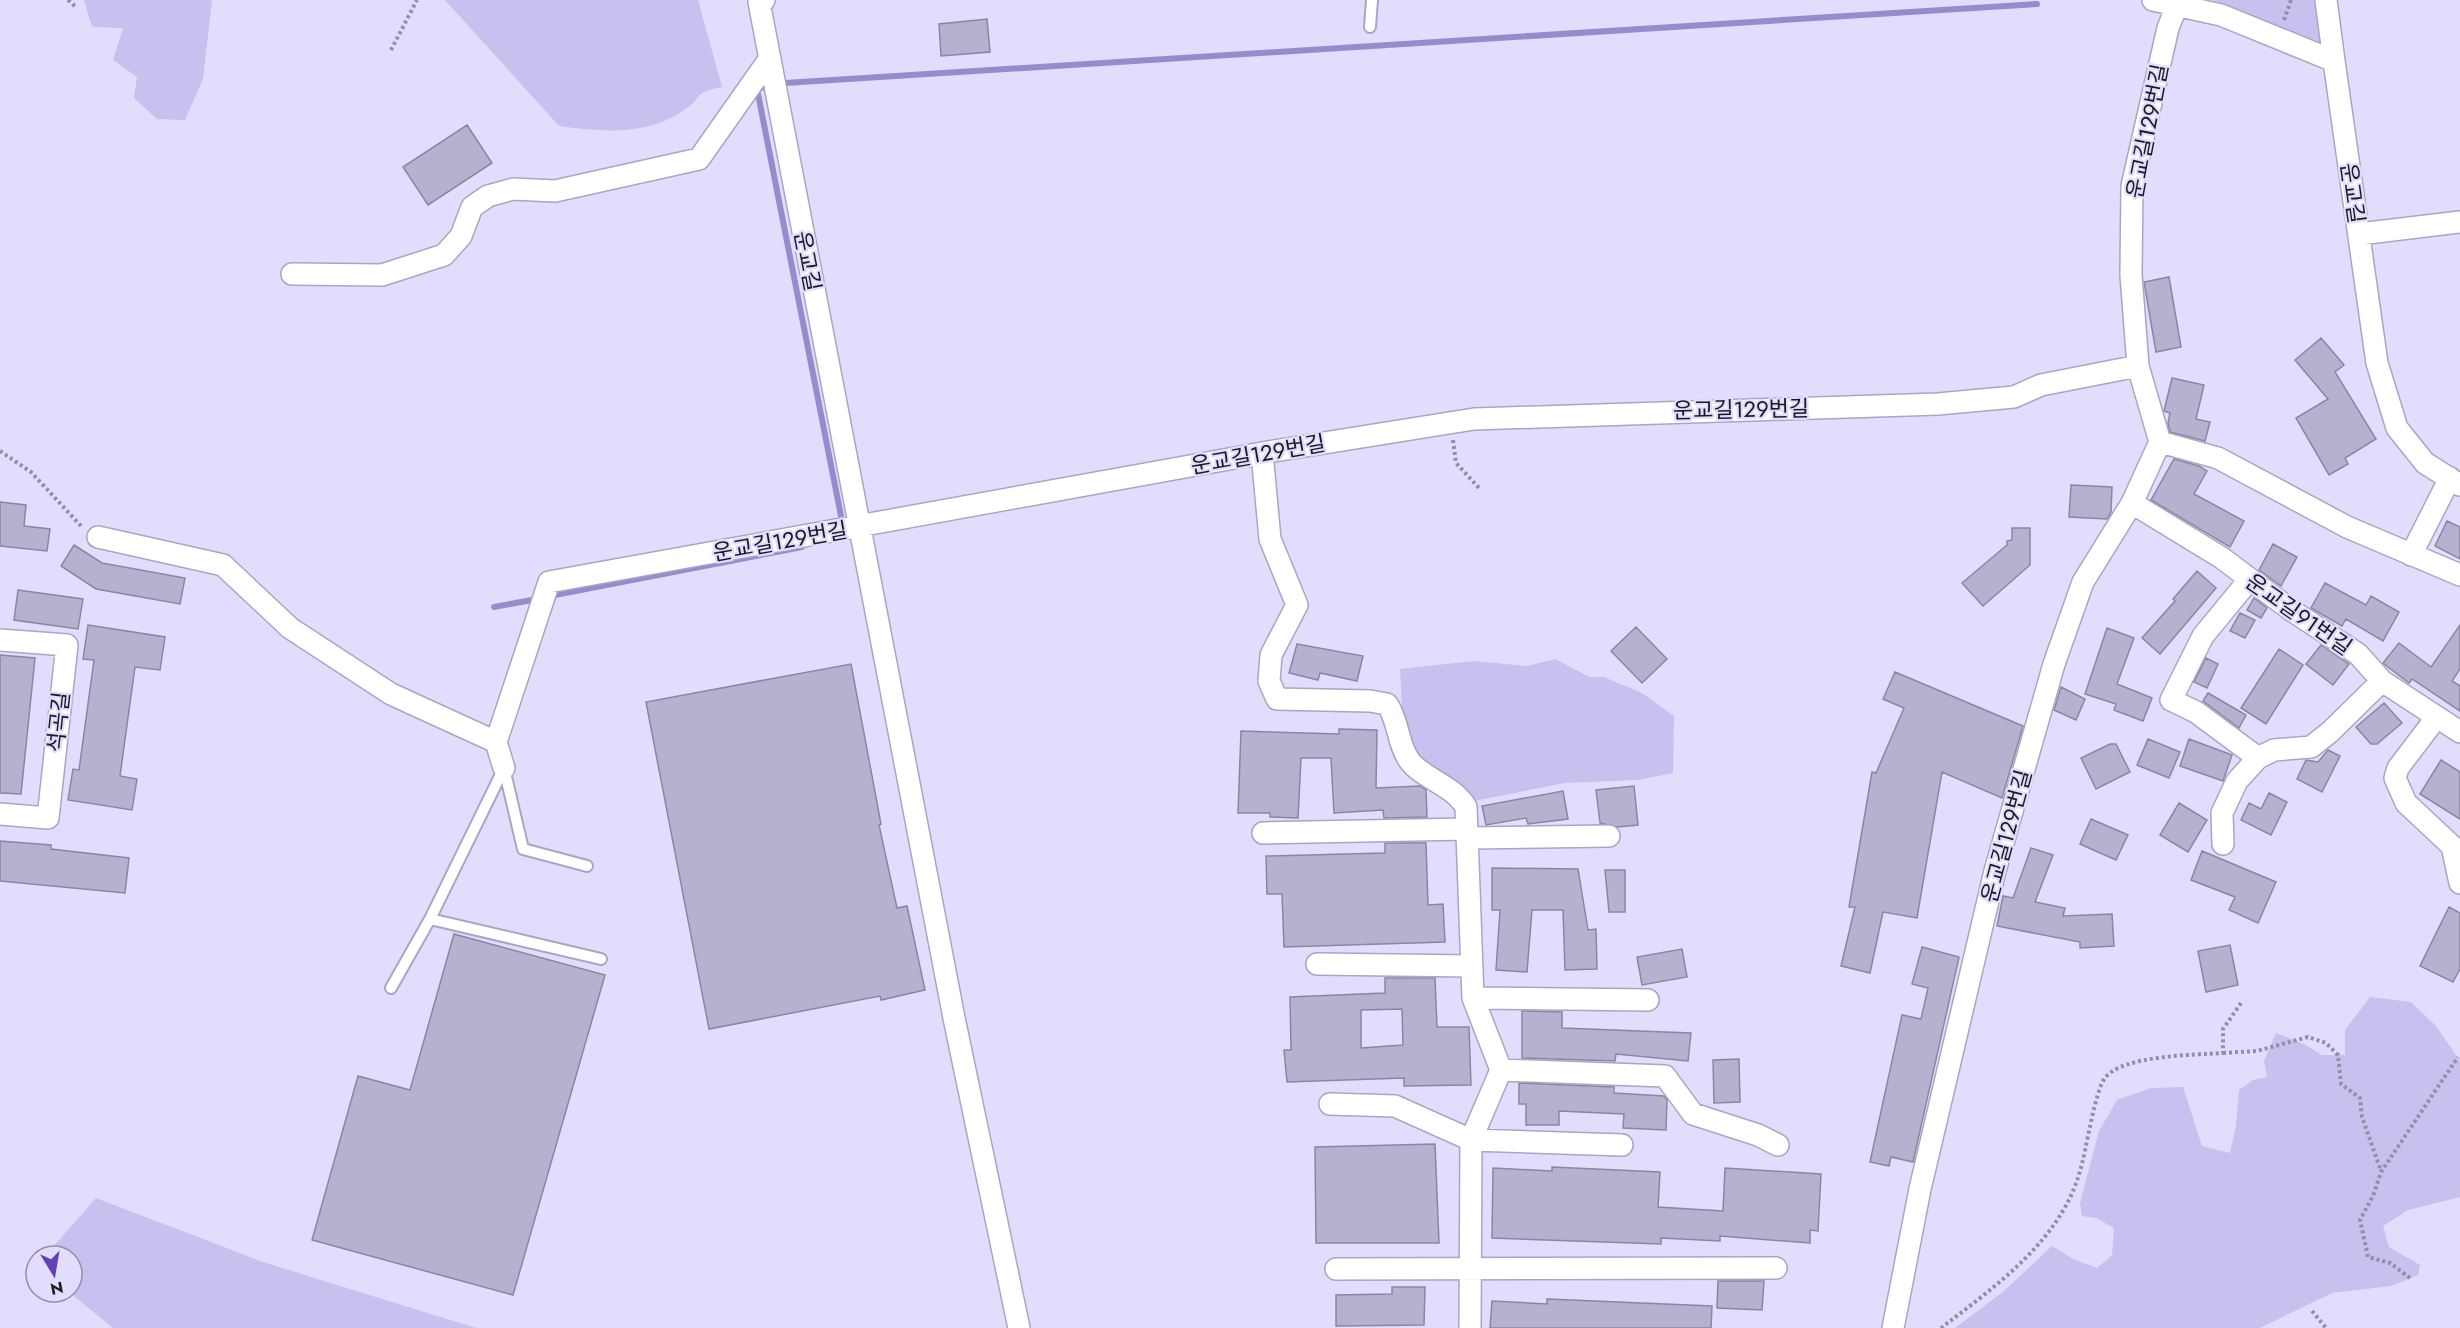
<svg xmlns="http://www.w3.org/2000/svg" width="2460" height="1328" font-family="Jost,'Noto Sans KR',sans-serif">
  <style>
    .green { fill: #c8c0ee }
    .lines { fill: none; stroke-linecap: round; stroke-linejoin: round }
    .stream { stroke: #988bcd; stroke-width: 6 }
    .building { fill: #b6b1cf; stroke: #8a86a2; stroke-width: 1.5; fill-rule: evenodd }
    .service-casing { stroke: #aaa5c3; stroke-width: 14 }
    .minor-casing { stroke: #aaa5c3; stroke-width: 24 }
    .path { stroke: #928ea6; stroke-width: 4; stroke-dasharray: 3 3; stroke-linecap: butt }
    .service { stroke: #fff; stroke-width: 10 }
    .minor { stroke: #fff; stroke-width: 21 }
    .labels { text-anchor: middle; stroke-width: 4.5; stroke-linejoin: round; paint-order: stroke }
    .street-label { font-size: 22px; fill: #1b1924; stroke: #e2ddfd }
  </style>
  <rect width="100%" height="100%" fill="#e2ddfd"/>
  <!-- green -->
  <path class="green" d="M84,0H212L203,79L185,120L157,119L134,98L137,77L113,60L123,28L92,27Z
    M445,0H698L722,87C692,92 704,97 684,110C648,136 601,132 559,126Z
    M2214,0H2326L2334,61L2221,15Z
    M1555,659L1590,677H1604L1642,693L1674,716L1673,773L1638,780L1565,783L1474,801L1422,760L1403,726L1400,669L1474,661L1527,666Z
    M2370,997L2411,1002L2436,1026L2460,1061V1197L2408,1210L2383,1226L2389,1247L2420,1265L2418,1275L2391,1286L2332,1293L2260,1328H1955L2004,1291L2052,1246L2075,1260L2097,1268L2112,1255L2114,1228L2096,1218L2082,1216L2080,1203L2099,1131L2117,1100L2151,1088L2183,1087L2202,1146L2230,1153L2236,1126L2239,1090L2253,1080L2267,1077L2264,1061L2276,1033L2304,1044L2322,1055H2345V1030Z
    M96,1198L263,1262L476,1328H113L69,1292H72V1256H45Z"/>
  <g class="lines">
    <!-- stream -->
    <path class="stream" d="M785,83L2037,4
      M765,87L757,89L841,516
      M555,595L802,547
      M494,607L532,600"/>
  </g>
  <!-- building -->
  <path class="building" d="M987,19L990,52L941,56L939,24Z
    M467,125L492,163L428,205L403,167Z
    M2169,277L2181,347L2156,352L2144,282Z
    M2321,338L2344,365L2335,372L2376,439L2345,458L2348,464L2329,475L2296,418L2328,399L2295,360Z
    M2172,378L2204,385L2196,419L2210,422L2205,441L2170,432L2168,423L2170,413L2164,411Z
    M2174,459L2199,466L2207,471L2194,494L2244,521L2230,547L2151,500Z
    M2071,485L2112,487L2111,512L2107,519L2069,517Z
    M0,502L26,505L24,526L50,529L47,551L0,546Z
    M2447,521L2460,527V559L2435,546Z
    M2012,528H2030V565L1983,606L1962,583L2007,545V541L2012,540Z
    M2273,544L2297,557L2281,586L2259,570Z
    M74,545L102,563L185,578L180,604L96,589L61,566Z
    M2197,571L2216,588L2160,654L2142,638L2175,601L2173,599Z
    M2325,583L2366,605L2371,596L2399,612L2383,641L2346,619L2342,626L2311,608Z
    M18,590L83,599L78,629L14,620Z
    M2254,598L2267,608L2261,618L2247,610Z
    M2240,613L2255,620L2245,638L2230,631Z
    M88,625L165,637L160,670L135,667L120,776L137,779L132,810L68,800L73,769L79,770L94,660L83,659Z
    M2460,625V669L2452,681L2460,686V711L2412,679L2409,683L2383,663L2399,643L2431,667Z
    M1636,627L1667,659L1642,683L1611,651Z
    M2107,628L2134,638L2117,684L2152,698L2143,721L2114,710L2116,704L2085,694Z
    M1297,644L1363,656L1357,681L1320,673L1318,680L1289,673Z
    M2321,645L2349,664L2333,685L2306,664Z
    M2279,649L2303,665L2266,724L2241,708Z
    M0,655L35,658L21,794L0,793Z
    M2206,658L2218,664L2207,688L2194,682Z
    M851,664L881,824L879,825L897,908L907,906L925,990L881,1000L880,996L709,1029L646,702Z
    M1895,672L2023,726L2002,798L1942,772L1917,918L1883,912L1870,973L1841,966L1855,907H1849L1872,772L1876,773L1904,708L1883,699Z
    M2061,687L2085,699L2076,720L2054,710Z
    M2208,693L2246,715L2239,728L2203,701Z
    M2384,703L2402,723L2377,744H2371L2356,727Z
    M1339,729L1377,730L1376,788L1420,786L1426,790L1427,817L1384,818L1383,810L1334,813L1331,758H1301L1298,818L1270,817V813H1238L1241,731L1339,734Z
    M2148,739L2180,752L2169,778L2137,765Z
    M2189,739L2232,755L2223,781L2180,766Z
    M2110,744H2116L2130,772L2096,789L2081,758Z
    M2328,750L2340,756L2322,792L2297,779L2306,760L2318,762Z
    M2441,760L2460,772V819L2420,794Z
    M1634,786L1638,825L1617,827L1600,823L1596,790Z
    M1563,791L1568,819L1528,824L1526,818L1486,825L1482,806Z
    M2269,793L2287,802L2271,835L2241,820L2249,803L2261,809Z
    M2179,803L2207,820L2188,852L2160,835Z
    M2091,819L2128,835L2116,860L2080,844Z
    M0,841L51,845V849L129,858L125,893L0,881Z
    M1385,843H1426L1428,905L1443,904L1445,942L1284,947L1282,894H1267L1266,856L1385,853Z
    M2031,848L2053,855L2035,902L2065,908L2063,916L2112,914L2114,946L2080,948V942L1997,926L2003,896L2013,898Z
    M2202,851L2276,882L2258,923L2229,910L2235,897L2191,880Z
    M1492,868L1578,869L1588,930L1596,929L1597,969L1565,970L1563,910H1532L1527,972L1496,970L1500,910H1492Z
    M1605,870H1625V912H1609Z
    M2449,907L2460,913V969L2453,982L2420,966Z
    M454,934L605,975L513,1295L312,1240L358,1076L410,1090Z
    M2230,945L2238,985L2206,992L2198,951Z
    M1922,947L1959,957L1913,1162L1891,1157L1889,1166L1870,1162L1902,1015L1921,1019L1928,988L1912,984Z
    M1682,949L1687,977L1642,985L1637,957Z
    M1385,978H1435L1437,1027H1469L1471,1085L1404,1086V1078L1287,1082L1284,1050H1291L1290,997L1385,993ZM1402,1009L1403,1045L1361,1048V1010Z
    M1522,1011L1562,1012V1028L1691,1033L1688,1061L1616,1054L1615,1061L1522,1058Z
    M1739,1059L1740,1102L1714,1103L1713,1060Z
    M1519,1083L1614,1087V1093L1664,1096L1667,1100L1666,1130L1623,1128L1624,1114L1559,1111V1125H1526V1104H1519Z
    M1435,1144L1439,1243H1316L1315,1147Z
    M1552,1167L1660,1172L1658,1207L1723,1211L1725,1168L1821,1174L1818,1231L1810,1230V1243L1720,1236V1241L1661,1238V1244L1492,1238L1493,1168L1552,1171Z
    M1718,1281H1764L1762,1310L1717,1308Z
    M1392,1287H1425L1424,1325L1336,1326V1295L1392,1294Z
    M1547,1299L1712,1306L1711,1328H1490L1492,1301L1547,1304Z"/>
  <g class="lines">
    <defs>
      <path id="service" d="M1370,27L1372,0
        M504,768L523,849L587,866
        M430,919L601,959
        M391,988L430,919L504,768"/>
      <path id="minor" d="M764,0L759,2L954,1018L1019,1328
        M2153,0L2221,15L2334,61L2377,363L2397,428L2425,463L2460,485
        M2326,0L2334,61
        M2359,234L2460,222
        M292,274L382,275L444,255L461,236L472,207L488,196L513,189L555,191L699,159L770,58
        M2160,442L2218,458L2347,527L2460,575
        M1262,453L1270,539L1297,605L1271,655L1269,681L1277,699L1370,701L1387,704C1399,721 1397,743 1409,760C1421,778 1452,784 1466,807L1473,998L1501,1070L1471,1140L1470,1328
        M2132,503L2222,558L2291,610L2358,654L2382,681L2460,732
        M98,537L223,565L290,628L391,694L496,742
        M2411,555L2450,478
        M2249,580L2203,636L2171,700L2196,712L2258,758
        M0,640L67,645L48,818L0,814
        M2436,718L2398,768L2395,778L2406,803L2452,846L2460,883
        M504,768L496,742L549,582L1262,453L1474,419L1938,404L2014,397L2041,385L2138,366
        M1263,833L1467,829
        M1467,838L1609,836
        M2223,844L2222,813L2237,781L2258,758L2274,750L2311,747L2330,732L2382,681
        M1317,964L1472,966
        M1473,998L1648,1000
        M1501,1070L1665,1076L1693,1114L1758,1135L1778,1145
        M1330,1104L1395,1106L1471,1140L1622,1145
        M1336,1269L1776,1268
        M1893,1328L1920,1189L1995,871L2054,664L2083,582L2132,503L2160,442L2138,366L2131,275L2132,186L2168,28L2177,5"/>
    </defs>
    <!-- service casing -->
    <use href="#service" class="service-casing"/>
    <!-- minor casing -->
    <use href="#minor" class="minor-casing"/>
    <!-- path -->
    <path class="path" d="M68,0L76,7
      M2284,20L2291,0
      M391,50L417,0
      M1453,440L1456,463L1479,488
      M0,451L31,472L82,527
      M2223,1053L2257,1051L2308,1037L2326,1043L2338,1055L2341,1084L2360,1098L2362,1117L2381,1171
      M2410,1278L2390,1263L2368,1257L2360,1220L2373,1196L2381,1172L2458,1057
      M2312,1311L2326,1328
      M1941,1328C1996,1286 2061,1240 2080,1171C2086,1152 2095,1090 2105,1078C2122,1055 2195,1055 2223,1053V1029L2241,1003"/>
    <!-- service -->
    <use href="#service" class="service"/>
    <!-- minor -->
    <use href="#minor" class="minor"/>
  </g>
  <g class="labels">
    <!-- street labels -->
    <g class="street-label">
      <text transform="translate(2147 131) rotate(-79)" y="8">운교길129번길</text>
      <text transform="translate(2353 193) rotate(82)" y="8">운교길</text>
      <text transform="translate(808 261) rotate(79)" y="8">운교길</text>
      <text transform="translate(1741 409) rotate(-1)" y="8">운교길129번길</text>
      <text transform="translate(1258 454) rotate(-10)" y="8">운교길129번길</text>
      <text transform="translate(780 541) rotate(-10)" y="8">운교길129번길</text>
      <text transform="translate(2299 614) rotate(35)" y="8">운교길91번길</text>
      <text transform="translate(58 722) rotate(-84)" y="8">석곡길</text>
      <text transform="translate(2006 836) rotate(-75)" y="8">운교길129번길</text>
    </g>
  </g>
  <!-- north arrow -->
  <g transform="translate(54 1274) rotate(169)"><circle r="28" fill="#e2ddfd" stroke="#928fa6" stroke-width="1.5"/>
  <path d="M0-4.5L10 22L0 15L-10 22Z" fill="#653fb7"/>
  <text y="-9" font-size="16" font-weight="bold" text-anchor="middle" fill="#1b1924">N</text>
  </g>
</svg>
